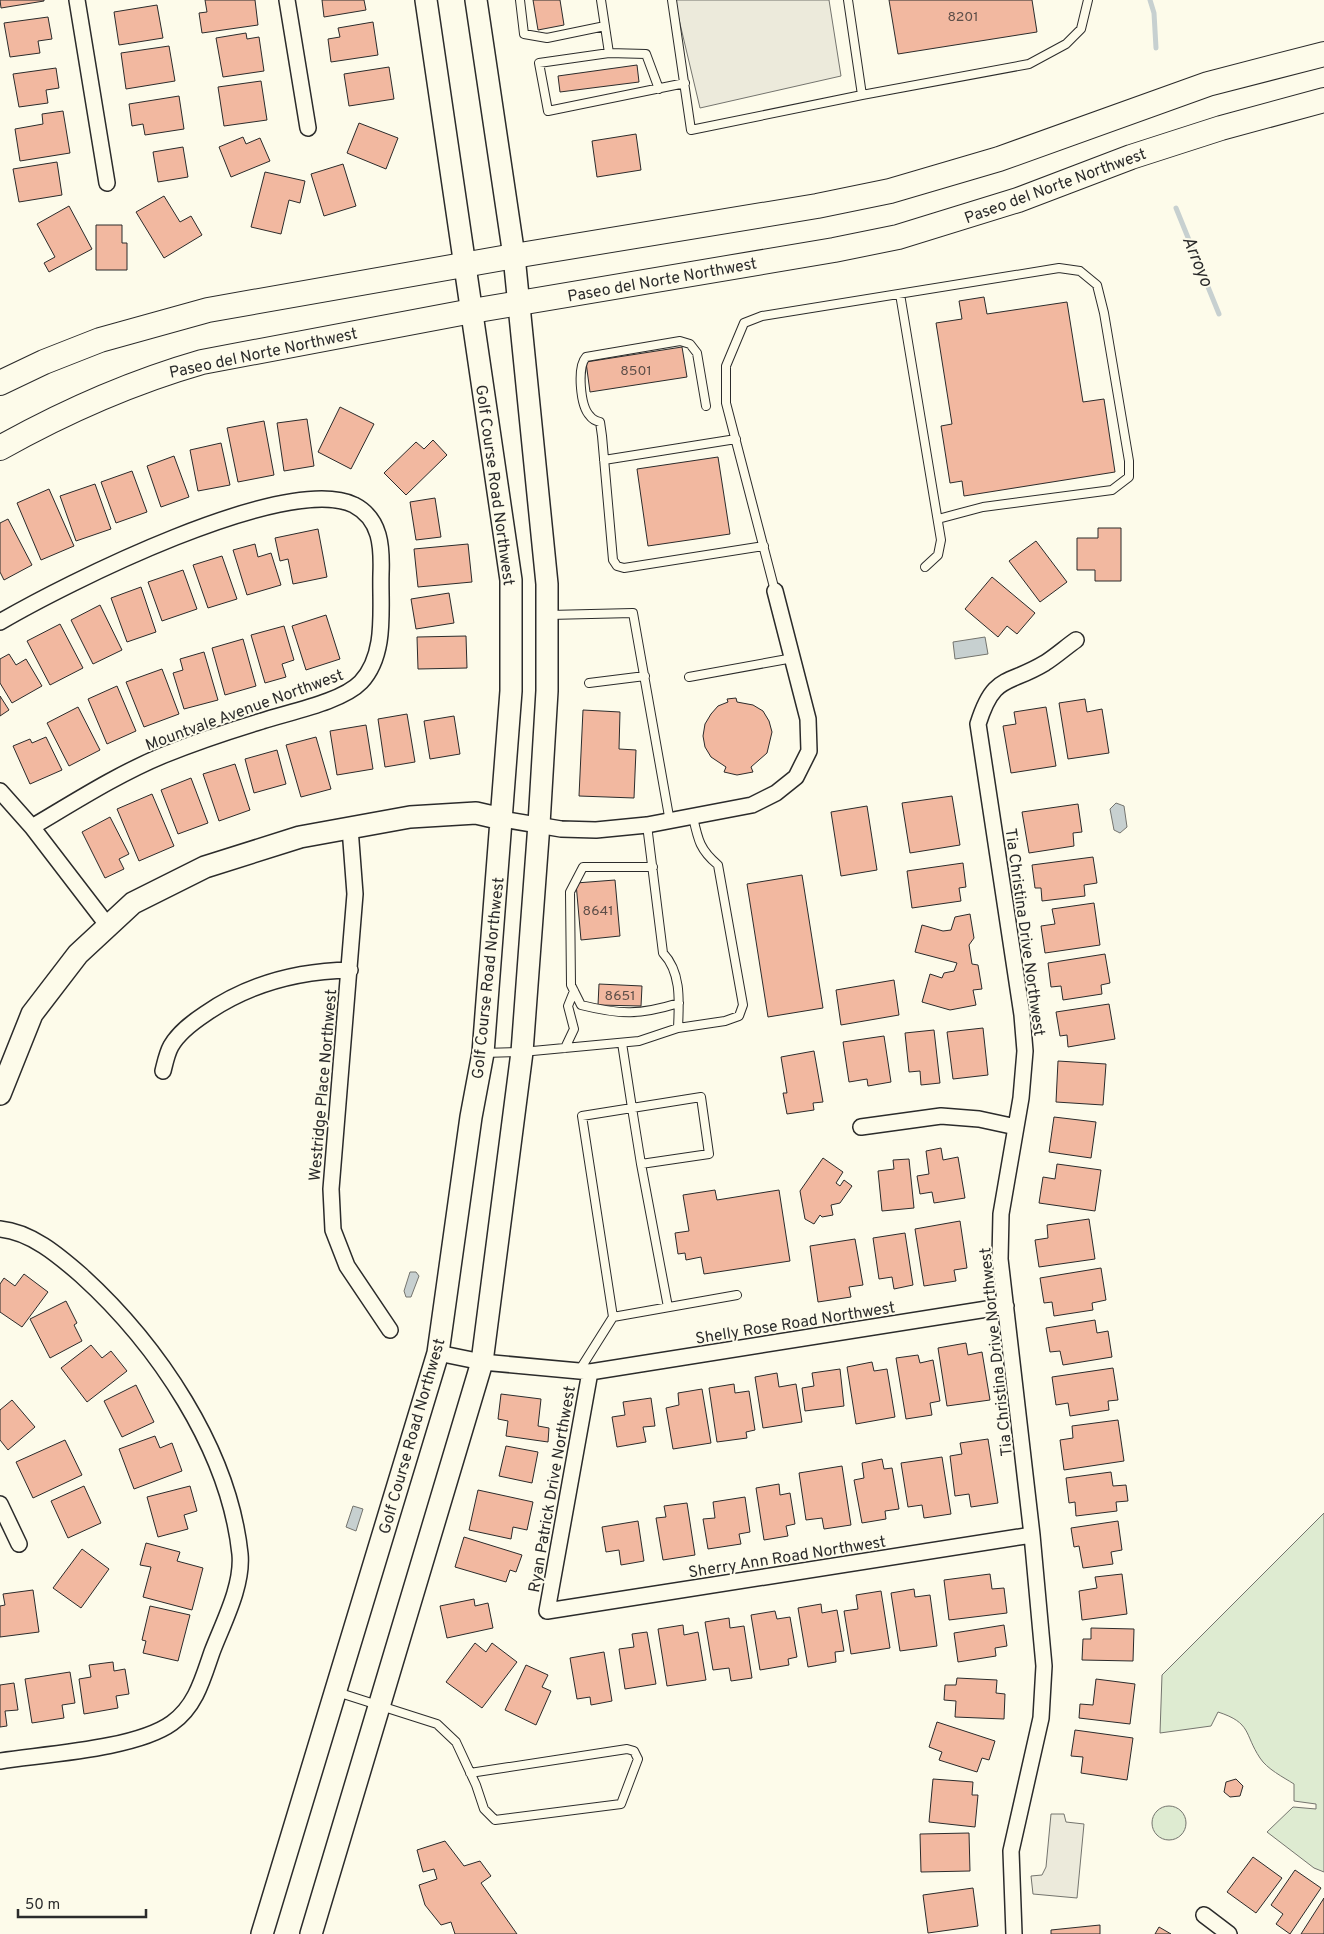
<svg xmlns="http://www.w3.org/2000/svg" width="1324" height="1934" font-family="Overpass,sans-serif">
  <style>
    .green { fill: #deebd1; stroke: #74746e }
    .parking { fill: #eceadb; stroke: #74746e }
    .water { fill: #c7d0d0; stroke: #74746e }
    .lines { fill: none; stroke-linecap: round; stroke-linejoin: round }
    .stream { stroke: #c7d0d0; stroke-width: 5 }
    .building { fill: #f2b8a0; stroke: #2b2b2b }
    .lane-casing { stroke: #2b2b2b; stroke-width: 10 }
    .street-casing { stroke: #2b2b2b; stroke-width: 18 }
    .secondary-casing { stroke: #2b2b2b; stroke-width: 24 }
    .primary-casing { stroke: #2b2b2b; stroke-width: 26 }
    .lane { stroke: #fdfbea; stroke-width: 8 }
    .street { stroke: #fdfbea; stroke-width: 15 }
    .secondary { stroke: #fdfbea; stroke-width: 21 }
    .primary { stroke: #fdfbea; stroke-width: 24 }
    .labels { text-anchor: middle; stroke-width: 4; stroke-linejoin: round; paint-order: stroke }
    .number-label { font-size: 14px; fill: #5d4e48 }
    .street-label { font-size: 16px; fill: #2b2b2b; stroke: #fdfbea }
    .water-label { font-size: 18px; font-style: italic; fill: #2b2b2b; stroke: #fdfbea }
  </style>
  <rect width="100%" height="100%" fill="#fdfbea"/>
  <!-- green -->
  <path class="green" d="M1324,1513V1872L1314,1868L1267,1832L1293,1807L1316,1809V1804L1294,1801V1784C1283,1777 1267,1769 1260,1758C1244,1734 1252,1723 1218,1712L1211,1726L1160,1733L1162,1675Z
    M1152 1823a17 17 0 1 1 34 0a17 17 0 1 1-34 0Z"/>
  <!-- parking -->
  <path class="parking" d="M668,0H829L841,76L700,108L677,11Z
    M1051,1814H1064L1066,1822L1084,1824L1077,1898L1033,1894L1031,1876L1042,1875L1046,1867Z"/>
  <!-- water -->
  <path class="water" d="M985,637L988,654L955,659L953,642Z
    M1116,803L1124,806L1127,827L1120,833L1114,830L1110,809Z
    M410,1272H416L419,1276L411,1297H406L404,1291Z
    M353,1506L363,1509L356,1531L346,1527Z"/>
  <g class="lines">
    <!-- stream -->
    <path class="stream" d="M1150,0L1154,13L1156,48
      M1176,208L1219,314"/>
  </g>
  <!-- building -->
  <path class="building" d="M0,0H44V1L1,8Z
    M205,0H255L258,25L202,33L199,13L207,12Z
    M322,0H364L366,10L324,17Z
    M533,0H560L564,25L538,30Z
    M889,0H1032L1037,32L898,54Z
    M157,5L163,38L119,45L114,12Z
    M48,17L52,39L38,41L40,53L10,57L4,23Z
    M373,22L378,55L331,62L328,39L340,37L338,28Z
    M246,33L247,39L259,37L264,71L223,77L216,38Z
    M169,46L175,81L126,89L121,53Z
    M637,65L639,82L560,92L558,76Z
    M389,67L394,99L349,106L344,74Z
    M56,68L59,88L46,90L48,103L19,107L13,74Z
    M261,81L267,120L224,126L218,87Z
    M179,96L184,129L145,135L143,124L132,126L129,104Z
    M63,111L70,153L20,161L15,129L43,124L42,114Z
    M359,123L398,138L386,169L347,153Z
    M636,134L641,170L597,177L592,141Z
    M243,137L246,144L260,138L270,161L231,177L219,147Z
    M183,147L188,177L158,182L153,152Z
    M57,162L62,195L19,202L13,169Z
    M343,164L356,206L324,216L311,174Z
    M265,172L305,181L300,203L289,200L281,234L251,227Z
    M164,196L180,222L191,216L202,235L164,258L136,212Z
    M69,206L92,249L49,272L44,263L55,257L37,224Z
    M96,225H122V243H127V270H96Z
    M984,297L987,314L1067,302L1083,402L1104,399L1115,472L964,496L962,481L950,483L941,426L952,424L936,323L962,319L959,301Z
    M682,347L687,377L590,392L586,362Z
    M340,407L374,424L351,469L318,452Z
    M307,419L314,466L284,471L277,423Z
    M264,421L274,475L238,482L227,428Z
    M433,440L447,455L406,495L384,473L416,442L424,449Z
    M221,443L230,485L198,491L190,450Z
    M174,456L189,497L161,507L147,466Z
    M718,457L730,534L648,546L637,469Z
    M132,471L147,512L116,523L101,482Z
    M95,484L111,529L76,541L60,496Z
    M49,489L74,546L41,560L17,503Z
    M435,498L441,537L416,540L410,502Z
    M8,519L32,565L4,580L0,572V523Z
    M1098,528H1121V581H1095V570H1077V538H1098Z
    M318,529L327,577L293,584L288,559L280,561L275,538Z
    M1036,541L1067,582L1040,602L1009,561Z
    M255,544L258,557L271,553L281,585L247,595L233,550Z
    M468,544L472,582L418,587L414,549Z
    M222,556L237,599L208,608L193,565Z
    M183,570L197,609L162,621L148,582Z
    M992,577L1035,613L1017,634L1007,626L998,637L965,609Z
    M141,587L156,632L127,642L111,598Z
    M449,593L454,623L416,629L411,599Z
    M100,605L122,650L93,664L71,620Z
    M326,615L340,659L306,670L292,626Z
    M60,624L83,668L50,685L27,641Z
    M284,626L294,660L282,664L286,677L265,683L251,635Z
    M466,636L467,668L418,669L417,637Z
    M243,639L256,686L225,695L212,648Z
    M204,652L218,700L184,709L173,673L183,670L180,659Z
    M9,654L16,665L26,659L42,686L12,703L0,683V659Z
    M162,669L179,714L144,727L126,682Z
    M117,686L136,731L107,744L88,699Z
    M0,696L9,710L0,716Z
    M736,698L737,702L753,705L763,711L769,721L772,732L767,753L751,767L753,772L737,775L724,772L726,767L711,757L705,747L703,736L705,724L711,714L718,706L728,702L727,699Z
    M1085,699L1087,712L1102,709L1109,753L1068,759L1059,703Z
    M78,707L100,750L69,766L47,723Z
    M1046,707L1056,766L1011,773L1003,726L1016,724L1014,712Z
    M583,710L620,712L619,749L636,750L634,798L579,796Z
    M407,714L415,762L385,767L378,719Z
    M454,716L460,754L430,759L424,721Z
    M366,725L373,769L337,775L330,731Z
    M46,737L62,770L30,784L13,746L30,739L32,743Z
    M316,737L331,789L301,797L286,745Z
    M277,750L286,784L254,793L245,759Z
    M235,764L250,810L219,821L203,774Z
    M191,778L208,823L178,834L161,790Z
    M152,794L174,846L139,861L117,809Z
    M952,796L960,845L910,853L902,803Z
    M1078,804L1082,832L1073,833L1074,846L1029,853L1022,812Z
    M867,806L877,870L841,876L831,812Z
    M110,817L129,854L119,859L124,869L105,878L82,832Z
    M1093,857L1097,883L1084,885L1085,896L1042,901L1041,888H1035L1032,865Z
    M963,863L966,887L959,888L961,901L912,908L907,871Z
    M802,875L823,1008L768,1017L747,884Z
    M615,880L620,936L581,940L576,883Z
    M1094,903L1100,945L1045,953L1041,926L1055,924L1052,909Z
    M970,914L974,938L969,945L972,964L978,965L982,989L973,990L976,1005L950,1010L922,1002L930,974L942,978L944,973L954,971L957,963L915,952L922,925L943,931L951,930L955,917Z
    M1105,954L1110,983L1101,985L1102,994L1063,1000L1061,986L1051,987L1048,963Z
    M894,980L899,1015L841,1025L836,990Z
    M599,984L642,986L641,1006L598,1005Z
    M1109,1004L1115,1039L1068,1047L1067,1035L1060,1036L1056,1012Z
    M983,1028L988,1075L953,1079L947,1032Z
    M934,1030L940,1083L921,1085L920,1071L909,1072L905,1033Z
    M884,1036L891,1082L868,1086L867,1079L849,1082L843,1042Z
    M814,1051L823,1102L813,1103L814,1110L787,1114L783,1093H787L781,1057Z
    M1058,1061L1106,1064L1103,1105L1056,1102Z
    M1054,1117L1096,1122L1091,1158L1049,1152Z
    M941,1148L943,1160L958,1157L965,1198L934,1203L932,1192L920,1194L917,1176L929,1174L926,1151Z
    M823,1158L843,1172L836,1183L840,1186L844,1180L852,1186L840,1203L831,1205L833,1215L822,1217L820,1215L814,1224L805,1219L800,1191Z
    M909,1159L914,1208L882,1211L878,1171L894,1169L893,1160Z
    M1057,1164L1101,1170L1095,1211L1039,1203L1043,1177L1055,1179Z
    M715,1190L717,1200L779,1190L790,1261L704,1274L701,1257L686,1260L685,1253L678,1254L675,1233L689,1231L683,1195Z
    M1089,1219L1095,1259L1039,1267L1035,1240L1048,1238L1047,1225Z
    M960,1221L967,1268L954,1270L956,1281L924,1286L915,1229Z
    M905,1233L913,1285L894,1289L892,1277L879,1279L873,1238Z
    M855,1239L863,1285L849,1287L851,1297L818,1302L810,1246Z
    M1101,1268L1106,1300L1092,1303L1093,1310L1054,1316L1052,1302L1044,1303L1040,1278Z
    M24,1274L48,1292L22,1327L0,1312V1284L4,1278L15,1286Z
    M66,1301L77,1323L74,1325L82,1341L50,1358L30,1319Z
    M1095,1320L1097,1333L1108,1331L1112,1357L1063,1365L1060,1351L1050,1352L1046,1328Z
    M966,1343L968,1355L982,1352L990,1400L947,1406L938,1348Z
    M91,1345L102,1358L111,1351L127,1371L87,1402L61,1368Z
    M918,1355L920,1363L933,1360L940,1401L930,1403L932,1415L906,1419L896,1358Z
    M872,1362L874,1371L887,1369L895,1417L856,1424L847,1367Z
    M1113,1368L1118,1400L1108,1401L1109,1410L1070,1416L1068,1403L1056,1405L1052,1377Z
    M840,1369L844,1406L805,1411L802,1388L814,1386L812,1373Z
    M777,1373L779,1387L796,1384L802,1422L763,1428L755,1377Z
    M734,1384L735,1393L749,1391L755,1430L746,1432L747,1438L717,1442L709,1388Z
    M136,1385L154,1422L122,1437L104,1401Z
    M702,1389L711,1443L673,1449L666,1408L679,1405L678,1393Z
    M501,1394L541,1399L538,1426L549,1428L548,1442L506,1436L508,1421L498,1419Z
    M651,1398L655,1426L643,1427L646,1442L617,1447L612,1417L625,1415L623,1402Z
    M12,1400L35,1427L8,1450L0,1440V1410Z
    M1118,1420L1124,1461L1064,1470L1060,1440L1073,1438L1072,1426Z
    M155,1436L160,1448L172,1443L182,1471L134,1489L119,1449Z
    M988,1439L998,1503L971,1507L969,1494L955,1496L950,1456L962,1454L960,1443Z
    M65,1440L82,1475L33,1498L16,1462Z
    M506,1446L538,1452L532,1483L499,1476Z
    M942,1457L951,1514L924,1518L922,1505L908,1507L901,1463Z
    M882,1459L884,1469L892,1468L899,1509L885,1511L886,1519L862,1523L854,1480L864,1478L862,1463Z
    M842,1466L851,1525L824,1529L822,1518L806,1520L799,1473Z
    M1111,1472L1113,1486L1126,1485L1128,1501L1116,1502L1117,1511L1076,1516L1075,1502L1069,1503L1066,1478Z
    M779,1484L780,1495L790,1493L795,1524L786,1526L788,1536L764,1540L756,1488Z
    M84,1486L101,1523L68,1538L51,1501Z
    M190,1486L197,1511L184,1515L188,1529L158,1537L147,1497Z
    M478,1490L533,1502L527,1530L513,1527L511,1539L469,1530Z
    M745,1497L750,1532L739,1534L741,1544L708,1549L703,1519L715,1518L713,1502Z
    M687,1503L695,1555L663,1560L656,1518L666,1517L664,1506Z
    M638,1521L644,1561L621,1565L619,1550L606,1552L602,1527Z
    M1118,1521L1122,1550L1111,1552L1113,1564L1083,1568L1079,1546L1074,1547L1071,1528Z
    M464,1537L522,1555L516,1572L510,1570L506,1582L455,1567Z
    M146,1543L180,1552L177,1561L203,1568L192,1610L143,1597L151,1567L140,1565Z
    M82,1549L109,1569L81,1608L53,1588Z
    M990,1574L992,1589L1004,1588L1007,1613L949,1620L944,1580Z
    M1122,1574L1127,1614L1082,1620L1079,1591L1097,1588L1095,1577Z
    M914,1589L915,1597L930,1595L937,1646L900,1651L891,1593Z
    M33,1590L39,1632L0,1637V1606L5,1605L3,1594Z
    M881,1591L890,1648L851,1654L844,1611L858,1609L856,1595Z
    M474,1599L475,1606L488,1603L493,1628L447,1638L440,1606Z
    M821,1604L822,1613L837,1610L844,1651L835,1652L836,1662L808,1667L798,1608Z
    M150,1606L190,1615L178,1661L143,1653L146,1641L142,1640Z
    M775,1611L777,1619L790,1617L797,1657L788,1659L789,1665L760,1670L751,1615Z
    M729,1618L730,1628L744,1626L752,1678L731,1681L729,1668L713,1670L705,1622Z
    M683,1625L684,1635L698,1632L706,1680L667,1686L658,1629Z
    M1004,1625L1007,1646L995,1648L996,1656L958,1662L954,1633Z
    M1091,1628L1134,1629L1133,1661L1082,1660L1083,1639H1091Z
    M647,1632L656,1684L625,1689L619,1649L634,1647L632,1634Z
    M475,1643L486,1652L492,1643L517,1662L482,1708L446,1682Z
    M604,1652L612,1701L591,1705L590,1697L577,1699L570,1658Z
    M113,1662L114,1671L125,1669L129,1694L116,1696L118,1708L84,1714L79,1679L91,1677L89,1665Z
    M526,1665L548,1675L542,1687L551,1691L536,1725L505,1710Z
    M70,1672L75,1703L62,1705L64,1718L32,1723L25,1679Z
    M957,1678L997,1680L996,1693L1005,1694L1004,1719L955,1717L956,1701L944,1700L945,1685H956Z
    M1096,1679L1135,1684L1130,1724L1079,1718L1080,1704L1093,1705Z
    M14,1683L18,1710L5,1711L7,1726L0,1727V1685Z
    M937,1722L995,1741L989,1760L982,1758L977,1772L939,1760L942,1752L929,1747Z
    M1075,1730L1133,1738L1127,1780L1081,1773L1083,1757L1071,1756Z
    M933,1779L973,1782L972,1795H978L975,1827L929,1822Z
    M1236,1779L1243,1786L1240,1796L1230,1797L1224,1792L1226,1782Z
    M969,1833L970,1871L921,1872L920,1834Z
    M445,1841L464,1866L480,1861L491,1876L481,1883L517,1934H455L451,1922L441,1925L425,1905L419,1885L437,1879L434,1869L423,1872L417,1850Z
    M1253,1857L1282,1878L1256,1913L1227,1892Z
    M1295,1870L1321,1888L1290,1934L1276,1924L1283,1914L1271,1905Z
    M973,1888L978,1926L928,1933L923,1895Z
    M1324,1898V1934H1301Z
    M1100,1925V1934H1051V1930Z
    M1159,1927L1171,1934H1155Z"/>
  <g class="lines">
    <defs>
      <path id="lane" d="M520,0L524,34L547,38L605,26
        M601,0L609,53L539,63L548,111L685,83
        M672,0L691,130L862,95
        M848,0L862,95L1029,64L1066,44L1081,29L1088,0
        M609,53L646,54L659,89
        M900,294L941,540L938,555L925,567
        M706,406L697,353L690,344L680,341L586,357C577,367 580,406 590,416C592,419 596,421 600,422L602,436L613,560L617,566L624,568L764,546
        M604,460L736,439
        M775,591L726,403V366L744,323L762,316L1059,268L1080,271L1097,285L1104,313L1129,461V477L1112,490L983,507L938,519
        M549,615L633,613L670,822
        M689,677L793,658
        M589,683L645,676
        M653,867H583L570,892L571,985L581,1005C621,1015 640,1015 679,1003
        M678,1028L725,1021L739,1016L743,1005L718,865C700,850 698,840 693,817
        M565,1048L574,1029L568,1006L574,991
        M483,1053L522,1052L639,1041L678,1028C679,1003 682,973 663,953L647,825
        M641,1164L632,1108L701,1097L709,1154L641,1164L668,1307
        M613,1317L582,1116L632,1108L622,1043
        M579,1371L613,1317L737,1295
        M337,1692L437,1724L456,1742L476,1785L484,1809L495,1820L621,1804L638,1759L634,1751L627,1749L470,1773"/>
      <path id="street" d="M77,0L107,183
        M287,0L308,128
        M0,622C63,585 286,472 354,505C381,519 382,547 381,574C380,609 387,654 361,682C342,702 289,712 262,721C229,731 196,742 164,755C118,774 76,801 32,827
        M0,791L32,827L108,926
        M502,819L561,829L596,830L647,825L752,805L776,793L796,777L809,751L808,719L775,591
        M350,828L355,894L331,1189L333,1230L347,1266L390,1330
        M163,1071C165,1063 167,1053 171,1046C179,1032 193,1022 205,1014C248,984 297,971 350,970
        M861,1127L941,1116L979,1119L1016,1127
        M0,1229C31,1232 58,1255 81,1275C157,1344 229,1449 240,1554C243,1586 223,1623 212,1652C203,1678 196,1706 172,1723C136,1749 46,1754 0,1761
        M438,1353L482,1362L590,1372L1006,1306
        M590,1372L547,1611L1032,1535
        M0,1504L19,1544
        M1204,1915L1229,1934
        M1014,1934L1011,1851L1041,1718L1044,1666L1032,1535L1000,1259L1001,1214L1021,1098L1025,1051L1022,1015L978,724C994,673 1007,686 1045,663C1056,656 1066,647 1076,640"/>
      <path id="secondary" d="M0,1094L32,1014L78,954L133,903L205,867L300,837L410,817L476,813L502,819
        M262,1934L438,1353L471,1117L483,1053L511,691V580L426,0
        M311,1934L482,1362L522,1052L539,824L547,691V584L514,256L476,0"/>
      <path id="primary" d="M0,383L44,362L100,340L208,310L514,256L817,206L890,191L999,159L1208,84L1324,54
        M0,448C66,411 129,383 202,362L472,311L834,250L898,237L1018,200L1131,157L1221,128L1324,100"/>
    </defs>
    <!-- lane casing -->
    <use href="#lane" class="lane-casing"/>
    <!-- street casing -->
    <use href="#street" class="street-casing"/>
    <!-- secondary casing -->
    <use href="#secondary" class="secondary-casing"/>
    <!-- primary casing -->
    <use href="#primary" class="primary-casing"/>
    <!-- lane -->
    <use href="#lane" class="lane"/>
    <!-- street -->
    <use href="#street" class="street"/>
    <!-- secondary -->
    <use href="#secondary" class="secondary"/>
    <!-- primary -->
    <use href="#primary" class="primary"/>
  </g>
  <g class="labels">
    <!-- number labels -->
    <g class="number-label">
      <text x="963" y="21">8201</text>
      <text x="636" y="375">8501</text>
      <text x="598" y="915">8641</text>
      <text x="620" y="1000">8651</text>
    </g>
    <!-- street labels -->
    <g class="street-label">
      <text transform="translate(1055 185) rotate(-20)" y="6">Paseo del Norte Northwest</text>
      <text transform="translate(662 279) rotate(-10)" y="6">Paseo del Norte Northwest</text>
      <text transform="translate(263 352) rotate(-12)" y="6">Paseo del Norte Northwest</text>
      <text transform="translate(496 485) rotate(82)" y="6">Golf Course Road Northwest</text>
      <text transform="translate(244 709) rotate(-20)" y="6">Mountvale Avenue Northwest</text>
      <text transform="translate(1026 932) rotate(82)" y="6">Tia Christina Drive Northwest</text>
      <text transform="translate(487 978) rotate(-84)" y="6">Golf Course Road Northwest</text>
      <text transform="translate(322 1085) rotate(-85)" y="6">Westridge Place Northwest</text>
      <text transform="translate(795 1322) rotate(-9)" y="6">Shelly Rose Road Northwest</text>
      <text transform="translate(995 1352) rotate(-96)" y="6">Tia Christina Drive Northwest</text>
      <text transform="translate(411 1436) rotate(-74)" y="6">Golf Course Road Northwest</text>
      <text transform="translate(551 1489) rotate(-80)" y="6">Ryan Patrick Drive Northwest</text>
      <text transform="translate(787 1556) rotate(-9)" y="6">Sherry Ann Road Northwest</text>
    </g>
    <!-- water labels -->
    <g class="water-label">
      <text transform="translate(1198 261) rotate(68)" y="6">Arroyo</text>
    </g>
  </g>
  <!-- scale -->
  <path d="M18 1909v8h128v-8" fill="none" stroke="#2b2b2b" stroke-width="2.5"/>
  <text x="25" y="1909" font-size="15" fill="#2b2b2b" stroke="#fdfbea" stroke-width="4" paint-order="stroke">50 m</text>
</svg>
